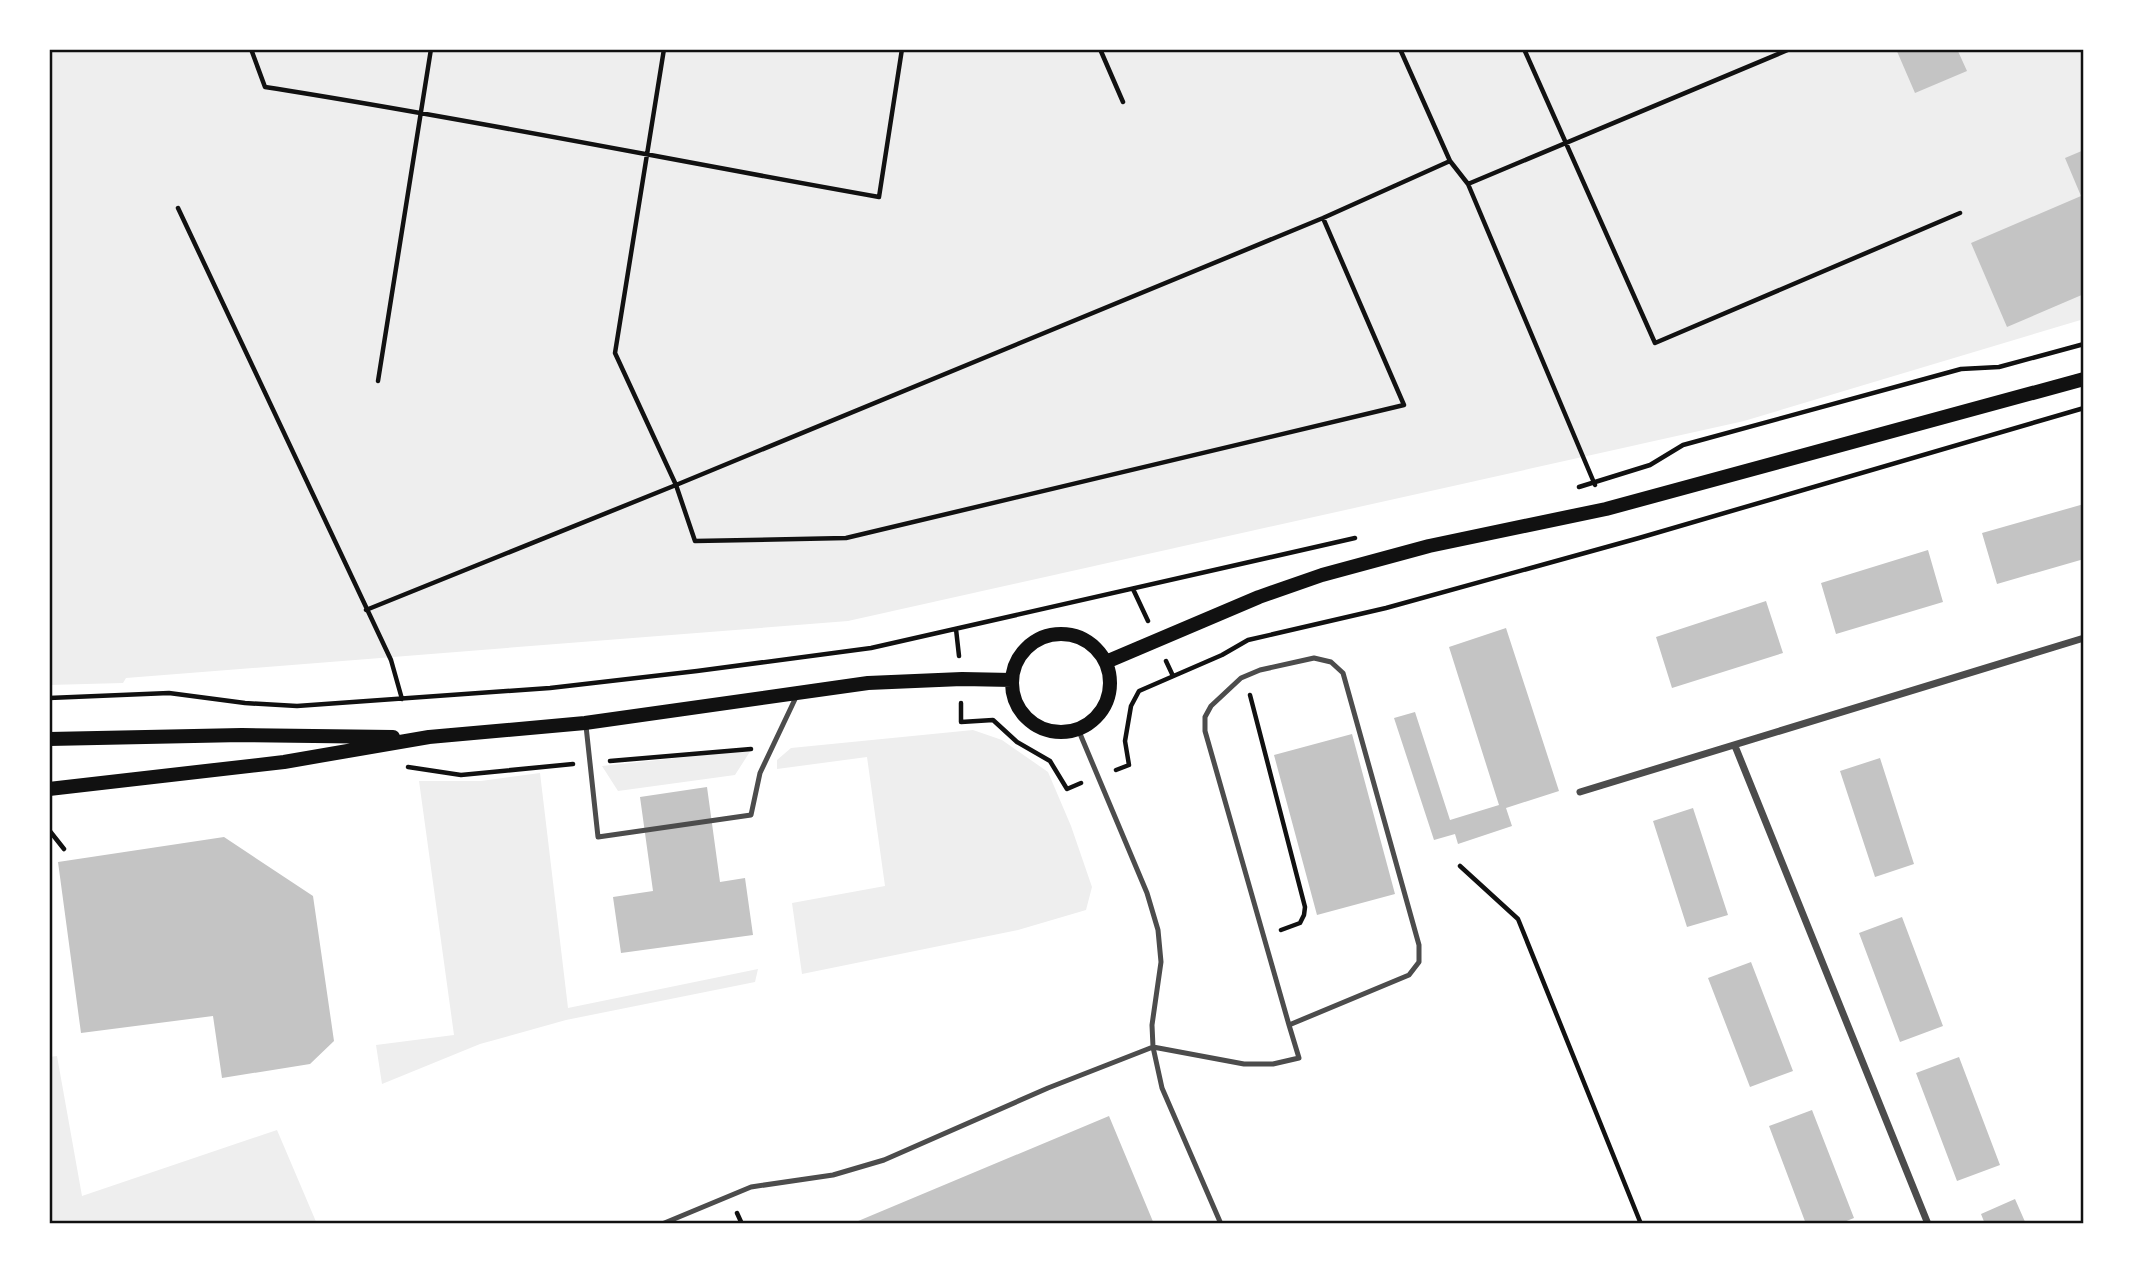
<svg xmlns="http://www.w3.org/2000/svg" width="2133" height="1273" font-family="'Nunito Sans',sans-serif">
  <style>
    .green { fill: #eee }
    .building { fill: #c4c4c4 }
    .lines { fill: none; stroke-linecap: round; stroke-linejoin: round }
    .path { stroke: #111; stroke-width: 4.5 }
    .service { stroke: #4c4c4c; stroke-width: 5 }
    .minor { stroke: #4c4c4c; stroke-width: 7 }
    .secondary { stroke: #111; stroke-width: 14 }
    .neatline { fill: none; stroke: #111; stroke-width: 2.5 }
  </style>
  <rect width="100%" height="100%" fill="#fff"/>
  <!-- green -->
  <path class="green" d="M49,49H2084V319L1744,421L848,621L126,678L123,683L49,685Z
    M973,730L1002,740L1048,772L1071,826L1092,887L1086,910L1018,930L802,974L792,903L885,886L867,757L777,769V760L791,748Z
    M751,750L735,775L618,791L602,766Z
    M540,773L568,1008L758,969L755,982L566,1020L480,1044L382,1084L376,1045L454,1035L419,781H481Z
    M57,1056L82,1196L277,1130L317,1224H49V1057Z"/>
  <!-- building -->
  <path class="building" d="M1896,49H1957L1967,71L1915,93Z
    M2084,150V294L2007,327L1971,243L2081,196L2065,158Z
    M2084,504V559L1997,584L1982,533Z
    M1928,550L1943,602L1836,634L1821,583Z
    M1766,601L1783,653L1672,688L1656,637Z
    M1506,628L1559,791L1506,808L1512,826L1458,844L1455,834L1434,840L1394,718L1415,712L1450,820L1499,805L1449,647Z
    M1352,734L1395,894L1317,915L1274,755Z
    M1880,758L1914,864L1875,877L1840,771Z
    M707,787L720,882L745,878L753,935L621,953L613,897L653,891L640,797Z
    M1693,808L1728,915L1687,927L1653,821Z
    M224,837L313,896L334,1041L310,1064L222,1078L213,1016L81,1033L58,862Z
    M1902,917L1943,1026L1900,1042L1859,933Z
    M1751,962L1793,1071L1750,1087L1708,978Z
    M1959,1057L2000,1165L1957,1181L1916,1073Z
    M1812,1110L1854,1218L1839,1224H1806L1769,1126Z
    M1109,1116L1154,1224H851Z
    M2015,1199L2026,1224H1985L1981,1214Z"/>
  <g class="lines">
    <!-- path -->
    <path class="path" d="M251,49L265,87C471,119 675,161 879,197L902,49
      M664,49L615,353L676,485L695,541L846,538L1404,405L1323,218
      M1100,49L1123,102
      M1400,49L1450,161L1468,184L1595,485
      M1524,49L1655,343L1960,213
      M1468,184L1790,49
      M178,208L391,660L402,699
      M378,381L431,49
      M1579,487L1650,465L1683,445L1961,369L1999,367L2084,344
      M1133,589L1148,621
      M366,610L676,485L1323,218L1450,161
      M956,629L959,656
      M1166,661L1173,676
      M1250,695L1305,907L1304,915L1300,923L1281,930
      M49,698L169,693L245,703L297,706L550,688L697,671L871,648L1355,538
      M961,703V722L993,720L1017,742L1050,761L1067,789L1081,783
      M610,761L751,749
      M408,767L461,775L573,764
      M1116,770L1129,765L1125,741L1131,706L1139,691L1222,655L1248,640L1386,608L1639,538L2084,408
      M49,830L64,849
      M1460,866L1518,919L1641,1224
      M737,1213L742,1224"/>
    <!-- service -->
    <path class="service" d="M586,726L598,837L751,815L760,773L797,695
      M1078,729L1147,893L1158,930L1161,962L1152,1025L1153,1047L1162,1088L1221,1224
      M662,1224L751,1187L833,1175L884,1160L1048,1088L1153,1047L1244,1064H1273L1299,1058L1289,1025L1205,731V717L1211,706L1241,678L1260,670L1314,658L1331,662L1343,673L1419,945V962L1409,975L1289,1025"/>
    <!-- minor -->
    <path class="minor" d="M1735,746L1928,1224
      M1580,792L2084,638"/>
    <!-- secondary -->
    <path class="secondary" d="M1012 683a49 49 0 1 1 98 0a49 49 0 1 1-98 0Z
      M1106,662L1259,597L1322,575L1429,546L1606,509L2084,379
      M49,739L242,735L393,737
      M49,789L284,762L429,737L585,723L868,683L962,679L1012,680"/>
  </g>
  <!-- border -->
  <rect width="2133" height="1273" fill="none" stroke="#ffffff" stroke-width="102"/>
  <rect x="51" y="51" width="2031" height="1171" class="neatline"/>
</svg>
